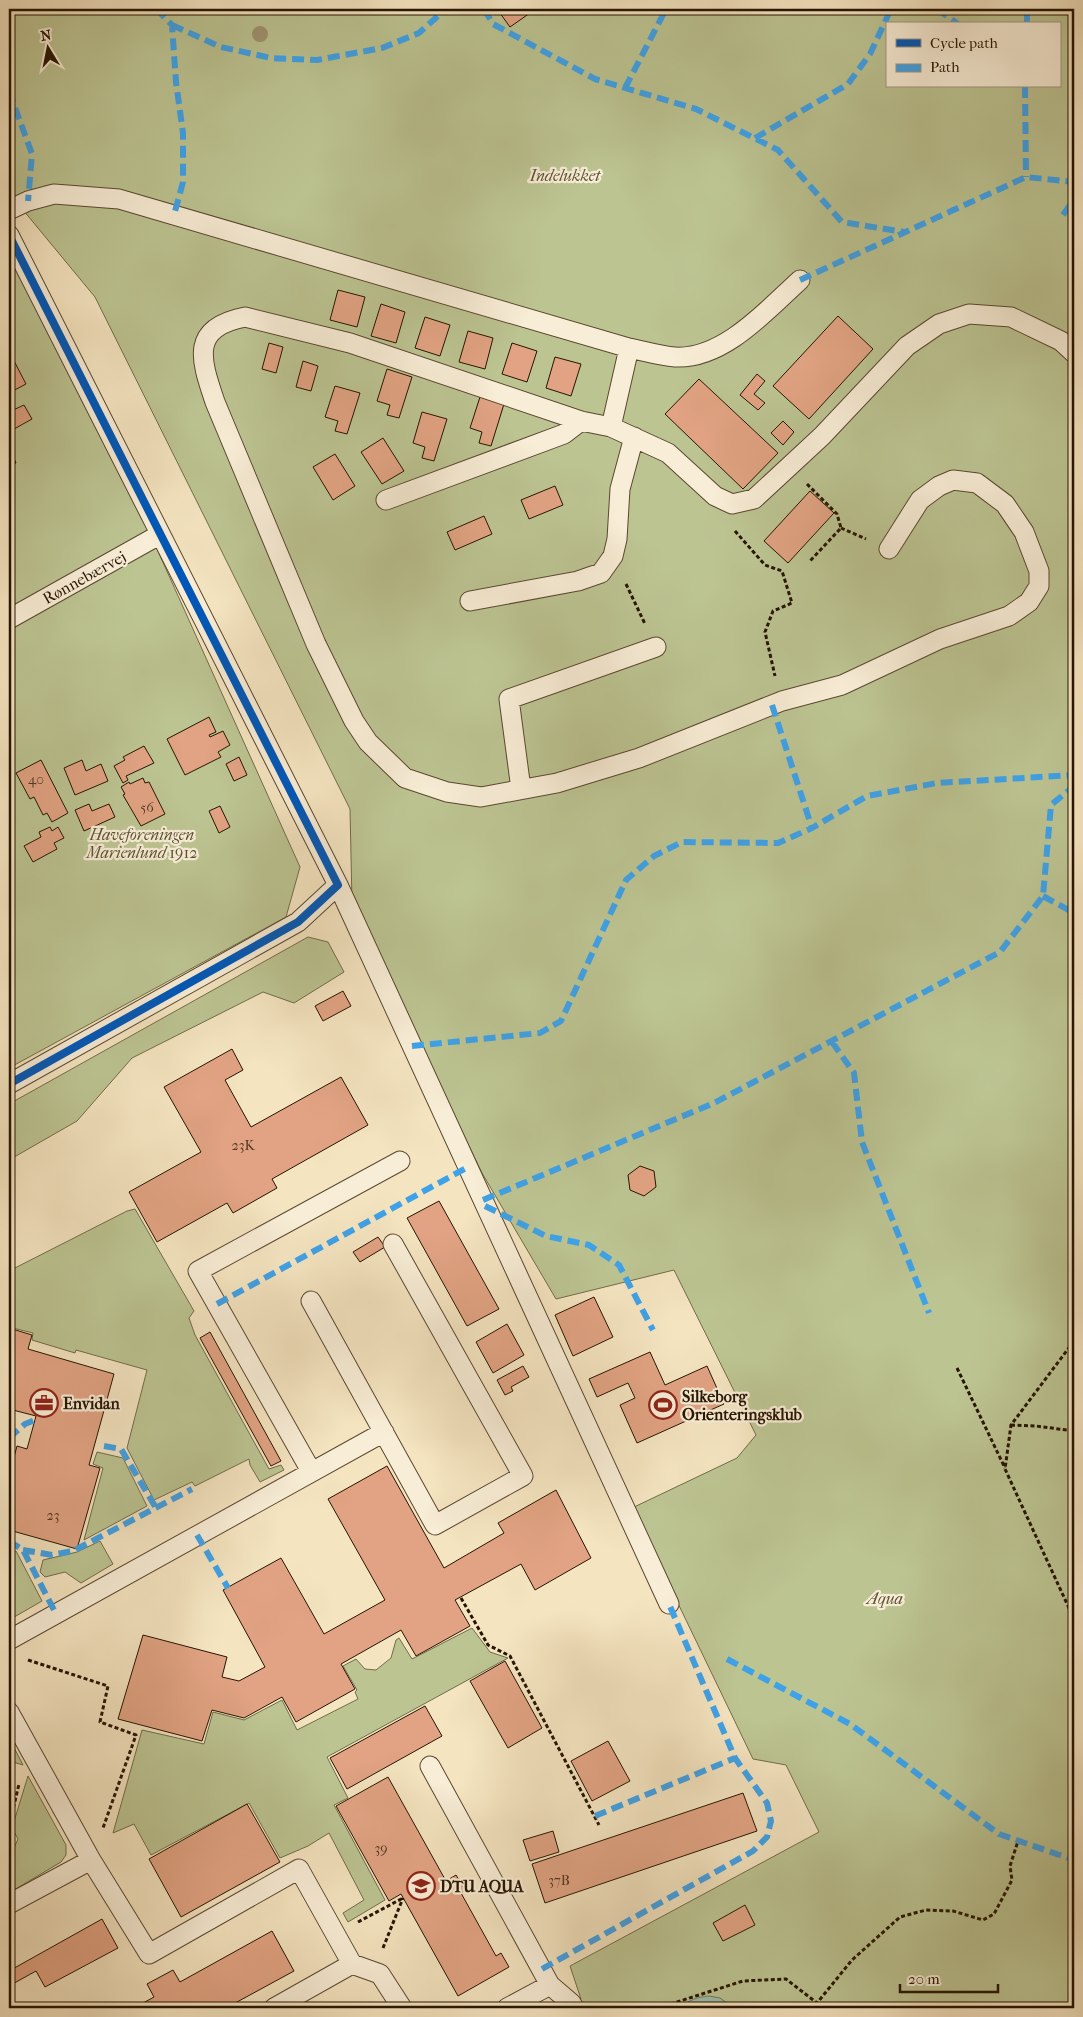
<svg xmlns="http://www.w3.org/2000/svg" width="1083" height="2017" font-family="'IM FELL French Canon',serif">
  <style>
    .green { fill: #bcc492; stroke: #716c49; fill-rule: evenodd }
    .water { fill: #9dbfac; stroke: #6d7b67 }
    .building { fill: #e1a383; stroke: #261400 }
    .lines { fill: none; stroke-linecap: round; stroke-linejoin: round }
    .service-casing { stroke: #5a4830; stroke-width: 21 }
    .path { stroke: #261400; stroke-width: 3; stroke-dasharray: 4 2.5; stroke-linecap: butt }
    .service { stroke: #f8edd6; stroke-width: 19 }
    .quiet { stroke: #3ea2e9; stroke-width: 6; stroke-dasharray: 12 6; stroke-linecap: butt }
    .cycleway-casing { stroke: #f8edd6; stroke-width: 11 }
    .cycleway { stroke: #0057b8; stroke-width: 8 }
    .tree { fill: #9f9472 }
    .labels { text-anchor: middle; stroke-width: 4.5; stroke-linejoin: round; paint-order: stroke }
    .number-label { font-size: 14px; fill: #553821 }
    .park-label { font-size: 16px; font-style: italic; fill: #5a5233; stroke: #f8edd6 }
    .street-label { font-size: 16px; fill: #261400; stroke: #f8edd6 }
    .poi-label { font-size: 16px; font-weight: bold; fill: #261400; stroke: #f8edd6; text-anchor: start }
  </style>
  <rect width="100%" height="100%" fill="#f4e4c0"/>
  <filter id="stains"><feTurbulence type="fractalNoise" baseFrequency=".004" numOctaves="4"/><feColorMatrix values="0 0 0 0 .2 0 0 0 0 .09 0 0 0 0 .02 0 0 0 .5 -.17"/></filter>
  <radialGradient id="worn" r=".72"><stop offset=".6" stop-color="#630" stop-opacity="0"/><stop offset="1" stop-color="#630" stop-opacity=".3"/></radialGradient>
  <!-- green -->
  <path class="green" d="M9,9H1074V2008H564L563,2006L581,1999L570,1966L819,1832L786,1765L753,1759L632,1508L737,1458L756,1435L674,1270L556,1299L482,1173L352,903L350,809L95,297L9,193ZM887,24H1059V86H887Z
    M9,220L300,867L286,917L9,1068Z
    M308,937L328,942L344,972L294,1003L263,992L132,1058L77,1121L9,1160V1104Z
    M135,1209L194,1311L189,1318L195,1335L269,1469L281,1465L284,1470L260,1482L250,1465L249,1459L195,1486L192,1482L154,1500L127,1448L147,1370L76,1350L75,1353L32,1340L33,1333L9,1327V1271L127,1211Z
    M97,1452L123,1458L147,1506L84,1540L103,1468L93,1464Z
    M100,1541L113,1564L81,1583L65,1572L45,1577L40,1572L43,1560L77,1552Z
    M16,1551L42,1601L9,1620V1553Z
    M472,1628L490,1652L508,1658L327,1757L348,1798L334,1805L385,1900L348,1922L343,1913L364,1900L329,1833L308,1846L280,1858L249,1803L151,1855L134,1824L113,1833L142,1730L204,1744L213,1712L244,1720L282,1700L297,1730L358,1699L355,1692L357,1690L343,1666L356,1659L365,1669L376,1670L391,1658L396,1640L399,1638L412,1659Z
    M9,1738L23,1765L9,1761Z
    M28,1776L66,1845V1855L61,1862L9,1893V1854L14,1848L18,1839L12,1828Z"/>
  <!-- water -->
  <path class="water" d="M709,1996L720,1998L734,2008H680C689,2000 697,1997 709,1996Z"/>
  <!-- building -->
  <path class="building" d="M497,9H527L530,13L510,27Z
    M338,290L365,297L357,327L330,320Z
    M381,304L405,312L396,343L371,336Z
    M838,316L873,349L809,419L773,386Z
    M425,317L450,325L440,356L415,348Z
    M468,331L493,338L485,369L459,362Z
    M269,343L283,347L276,373L262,369Z
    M512,343L537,351L527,382L502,374Z
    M12,357L26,384L9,393V358Z
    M555,357L581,364L571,396L546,388Z
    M303,361L318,366L311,391L296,387Z
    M387,369L412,377L399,418L387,415L390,405L377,401Z
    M757,374L765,381L754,394L765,403L758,410L740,395Z
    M699,379L778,453L743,489L665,414Z
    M335,386L360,393L347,434L335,431L338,421L325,417Z
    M480,397L504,404L491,446L479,443L482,432L470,428Z
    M24,405L32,419L14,429L9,419V412Z
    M422,412L447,419L434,461L422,458L425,447L413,443Z
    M783,421L794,432L783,445L771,433Z
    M383,438L404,471L382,484L361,452Z
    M9,446L16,463L9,466Z
    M335,454L355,486L333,500L313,467Z
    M555,486L563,505L529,519L521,500Z
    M810,491L834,513L788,563L764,541Z
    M484,516L492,534L455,550L447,532Z
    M209,717L216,732L209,735L210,737L223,731L230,745L218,752L221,757L185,775L167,739Z
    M144,746L154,763L126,776L128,780L123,783L114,766L125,760L123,757Z
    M239,757L247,775L234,781L226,764Z
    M41,760L68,813L52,822L47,813L43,815L34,797L30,799L16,773Z
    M82,760L86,771L101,764L108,781L75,795L64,768Z
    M143,778L145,783L149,782L165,814L141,826L123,795L125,794L121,787L129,782L130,784Z
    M89,804L92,811L109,804L115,817L84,831L75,810Z
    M220,806L230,827L219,833L209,811Z
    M50,827L52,831L58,827L64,838L54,843L57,849L33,862L24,846L41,837L39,832Z
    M343,991L351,1006L323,1021L315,1006Z
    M232,1049L243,1070L225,1080L251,1127L341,1077L368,1125L272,1179L277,1188L233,1213L227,1203L157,1242L129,1192L201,1152L164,1087Z
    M640,1166L654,1171L656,1187L644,1196L630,1190L628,1175Z
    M439,1201L499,1309L467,1326L407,1218Z
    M378,1237L385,1247L360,1262L353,1252Z
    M594,1297L613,1337L573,1356L555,1315Z
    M507,1324L524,1355L493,1373L476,1342Z
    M9,1328L32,1335L28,1349L114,1374L89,1465L100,1468L77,1549L9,1530V1476L17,1446L27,1449L36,1416L9,1409Z
    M210,1332L281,1461L271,1466L200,1338Z
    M650,1352L665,1385L707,1366L724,1404L637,1443L620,1405L635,1398L628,1383L597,1397L589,1379Z
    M523,1366L529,1377L511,1387L513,1391L505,1395L497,1380Z
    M387,1466L444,1568L504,1533L498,1523L556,1490L591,1558L535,1590L521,1564L455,1600L470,1626L416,1656L401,1630L341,1664L355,1689L296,1722L282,1697L244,1718L212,1710L202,1741L118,1719L143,1635L227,1657L222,1677L239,1681L265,1667L223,1590L281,1558L324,1634L385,1600L328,1499Z
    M505,1661L542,1728L508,1748L470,1681Z
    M425,1706L442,1736L347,1789L330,1758Z
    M608,1741L630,1781L592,1801L571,1761Z
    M388,1777L446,1881L456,1875L465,1890L461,1893L496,1956L501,1953L509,1967L458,1996L401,1894L389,1901L336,1806Z
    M743,1793L757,1831L545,1903L532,1864Z
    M247,1804L280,1862L181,1917L149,1859Z
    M553,1831L559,1852L530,1861L523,1840Z
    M745,1905L755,1925L723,1941L713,1923Z
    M102,1919L118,1948L45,1987L36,1971L9,1986V1971Z
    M272,1931L294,1971L226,2008H134L154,1997L147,1984L173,1970L180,1982Z"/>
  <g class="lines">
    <defs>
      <path id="service" d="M9,210L28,201L54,194L119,199L629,348C644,351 660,356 675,357C723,360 767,310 800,280
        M9,235L338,885L298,922L9,1084
        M611,427L629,348
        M386,500L564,434L581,421
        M889,549L920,500L939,486L953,480L977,483L1005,504L1024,532L1039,571V586L1029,602L1009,616L940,639L842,685L782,701L639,758L557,783L481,797L447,792L405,778L368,742L354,721L316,644L215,402C201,360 189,328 245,317L350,343L581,421L611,427L668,453L715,496L732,504L754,499L822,436L907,346L939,324L969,314L1011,317L1061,341L1074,353
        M470,601L578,581L601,573L613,556L617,539L620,489L634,437
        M9,619L159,535
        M521,789L509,699L656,647
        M338,885L669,1604
        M311,1301L435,1525L523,1476L393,1244
        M311,1471L198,1271L400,1161
        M9,1640L384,1432
        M9,1712L91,1860L149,1954L299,1869L352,1964L274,2008
        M430,1766L550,1985L507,2008
        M9,1904L91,1860
        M352,1964L380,1974L402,2008
        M550,1985L571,2003L574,2008"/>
    </defs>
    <!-- service casing -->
    <use href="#service" class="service-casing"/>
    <!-- path -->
    <path class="path" d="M807,484L837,514L841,528L810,561
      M841,528L866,539
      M735,531L765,565L782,571L792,603L773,611L765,632L775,676
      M626,584L645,624
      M1074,1341L1011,1425L1005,1469L1074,1619
      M957,1368L1005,1468
      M1011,1425L1036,1426L1074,1431
      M461,1598L488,1645L510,1656L599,1825
      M28,1660L108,1686L100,1722L136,1735L103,1828
      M9,1827L19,1784
      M358,1922L403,1898
      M383,1948L403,1898
      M658,2008L743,1981L786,1979L817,2003L852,1960L900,1917L926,1910L953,1911L983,1920L994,1914L1012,1880L1010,1866L1018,1841"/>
    <!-- service -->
    <use href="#service" class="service"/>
    <!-- quiet -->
    <path class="quiet" d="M156,9L172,25L176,82L183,133V182L174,215
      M484,9L493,24L595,79L696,109L778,150L842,222L904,232
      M937,9L958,24
      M1027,24V9
      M172,25L221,47L271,58L317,60L382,48L419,33L438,16L440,9
      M1025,86L1026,177
      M625,88L666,9
      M9,91L32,154L28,201
      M755,138L848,84L870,54L891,9
      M1063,215L1074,199
      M800,280L1026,177L1074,182
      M772,705L812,828
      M1043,896L1074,913
      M832,1042L854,1073L862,1142L929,1313
      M412,1046L540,1033L561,1021L626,880L654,856L682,842L778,843L812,828L867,796L937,783L1074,775
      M483,1200L714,1103L1000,952L1043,896L1051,805L1074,786
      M485,1206L546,1236L589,1245L619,1265L653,1330
      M217,1304L468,1167
      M9,1438L25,1424L35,1420
      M104,1446L121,1449L156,1508
      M197,1535L228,1588
      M9,1541L23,1550L56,1614
      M23,1550L52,1555L73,1551L192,1489
      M727,1659L850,1724L999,1834L1074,1860
      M595,1816L735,1758
      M542,1969L753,1851L767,1837L771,1821L767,1803L735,1758L669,1604"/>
    <defs>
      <path id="cycleway" d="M9,235L338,885L298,922L9,1084"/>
    </defs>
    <!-- cycleway casing -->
    <use href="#cycleway" class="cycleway-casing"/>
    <!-- cycleway -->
    <use href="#cycleway" class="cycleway"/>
  </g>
  <!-- trees -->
  <circle class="tree" cx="260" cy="34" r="8"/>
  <!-- icons -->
  <defs>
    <symbol id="office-ring" viewBox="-11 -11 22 22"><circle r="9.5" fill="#f8edd6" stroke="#8f2418" stroke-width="1.5"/><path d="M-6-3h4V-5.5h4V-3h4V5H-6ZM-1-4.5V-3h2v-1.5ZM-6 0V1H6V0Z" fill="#8f2418"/></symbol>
    <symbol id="stadium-ring" viewBox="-11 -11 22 22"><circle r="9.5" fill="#f8edd6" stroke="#8f2418" stroke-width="1.5"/><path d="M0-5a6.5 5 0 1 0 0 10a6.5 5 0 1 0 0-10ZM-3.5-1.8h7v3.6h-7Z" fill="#8f2418"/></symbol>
    <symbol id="university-ring" viewBox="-11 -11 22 22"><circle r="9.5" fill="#f8edd6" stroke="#8f2418" stroke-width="1.5"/><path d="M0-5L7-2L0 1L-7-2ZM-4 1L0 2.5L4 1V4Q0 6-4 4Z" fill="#8f2418"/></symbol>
  </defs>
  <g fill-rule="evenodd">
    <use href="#office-ring" x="28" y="1387" width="32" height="32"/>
    <use href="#stadium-ring" x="647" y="1389" width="32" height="32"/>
    <use href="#university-ring" x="405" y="1870" width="32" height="32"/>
  </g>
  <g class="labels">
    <!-- number labels -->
    <g class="number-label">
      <text x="36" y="784">40</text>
      <text x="147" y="812">56</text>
      <text x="243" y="1150">23K</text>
      <text x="53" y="1520">23</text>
      <text x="381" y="1853">39</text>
      <text x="559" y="1885">37B</text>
    </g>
    <!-- park labels -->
    <g class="park-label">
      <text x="565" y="181">Indelukket</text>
      <text x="142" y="840">Haveforeningen<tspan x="142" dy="18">Marienlund 1912</tspan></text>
      <text x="885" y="1604">Aqua</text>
    </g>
    <!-- street labels -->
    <g class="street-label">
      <text transform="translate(84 577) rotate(-29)" y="6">Rønnebærvej</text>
    </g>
    <!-- poi labels -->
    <g class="poi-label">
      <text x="682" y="1402">Silkeborg<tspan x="682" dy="18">Orienteringsklub</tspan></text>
      <text x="63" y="1409">Envidan</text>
      <text x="440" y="1892">DTU AQUA</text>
    </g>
  </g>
  <!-- margin -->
  <rect width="1083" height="2017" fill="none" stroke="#f4e4c0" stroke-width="30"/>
  <rect x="10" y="10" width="1063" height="1997" fill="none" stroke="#261400" stroke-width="2.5"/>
  <rect x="15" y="15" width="1053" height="1987" fill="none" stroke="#261400"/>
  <!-- legend -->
  <rect x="886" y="22" width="175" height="65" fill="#f8edd6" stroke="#a49680"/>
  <rect x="896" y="39" width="25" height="8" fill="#0057b8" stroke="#a49680"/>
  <text x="930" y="48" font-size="15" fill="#261400">Cycle path</text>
  <rect x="896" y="64" width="25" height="8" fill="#3ea2e9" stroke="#a49680"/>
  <text x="930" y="72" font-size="15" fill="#261400">Path</text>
  <!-- north arrow -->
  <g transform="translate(48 48) rotate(350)" stroke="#f8edd6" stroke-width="4" paint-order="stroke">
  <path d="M0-4L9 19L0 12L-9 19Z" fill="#261400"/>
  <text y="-8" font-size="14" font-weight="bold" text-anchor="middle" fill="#261400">N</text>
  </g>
  <!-- scale -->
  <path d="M900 1984v8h98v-8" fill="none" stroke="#261400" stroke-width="2.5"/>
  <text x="908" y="1984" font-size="15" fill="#261400" stroke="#f8edd6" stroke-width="4" paint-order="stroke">20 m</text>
  <rect width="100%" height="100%" filter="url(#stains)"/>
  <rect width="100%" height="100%" fill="url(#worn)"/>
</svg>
